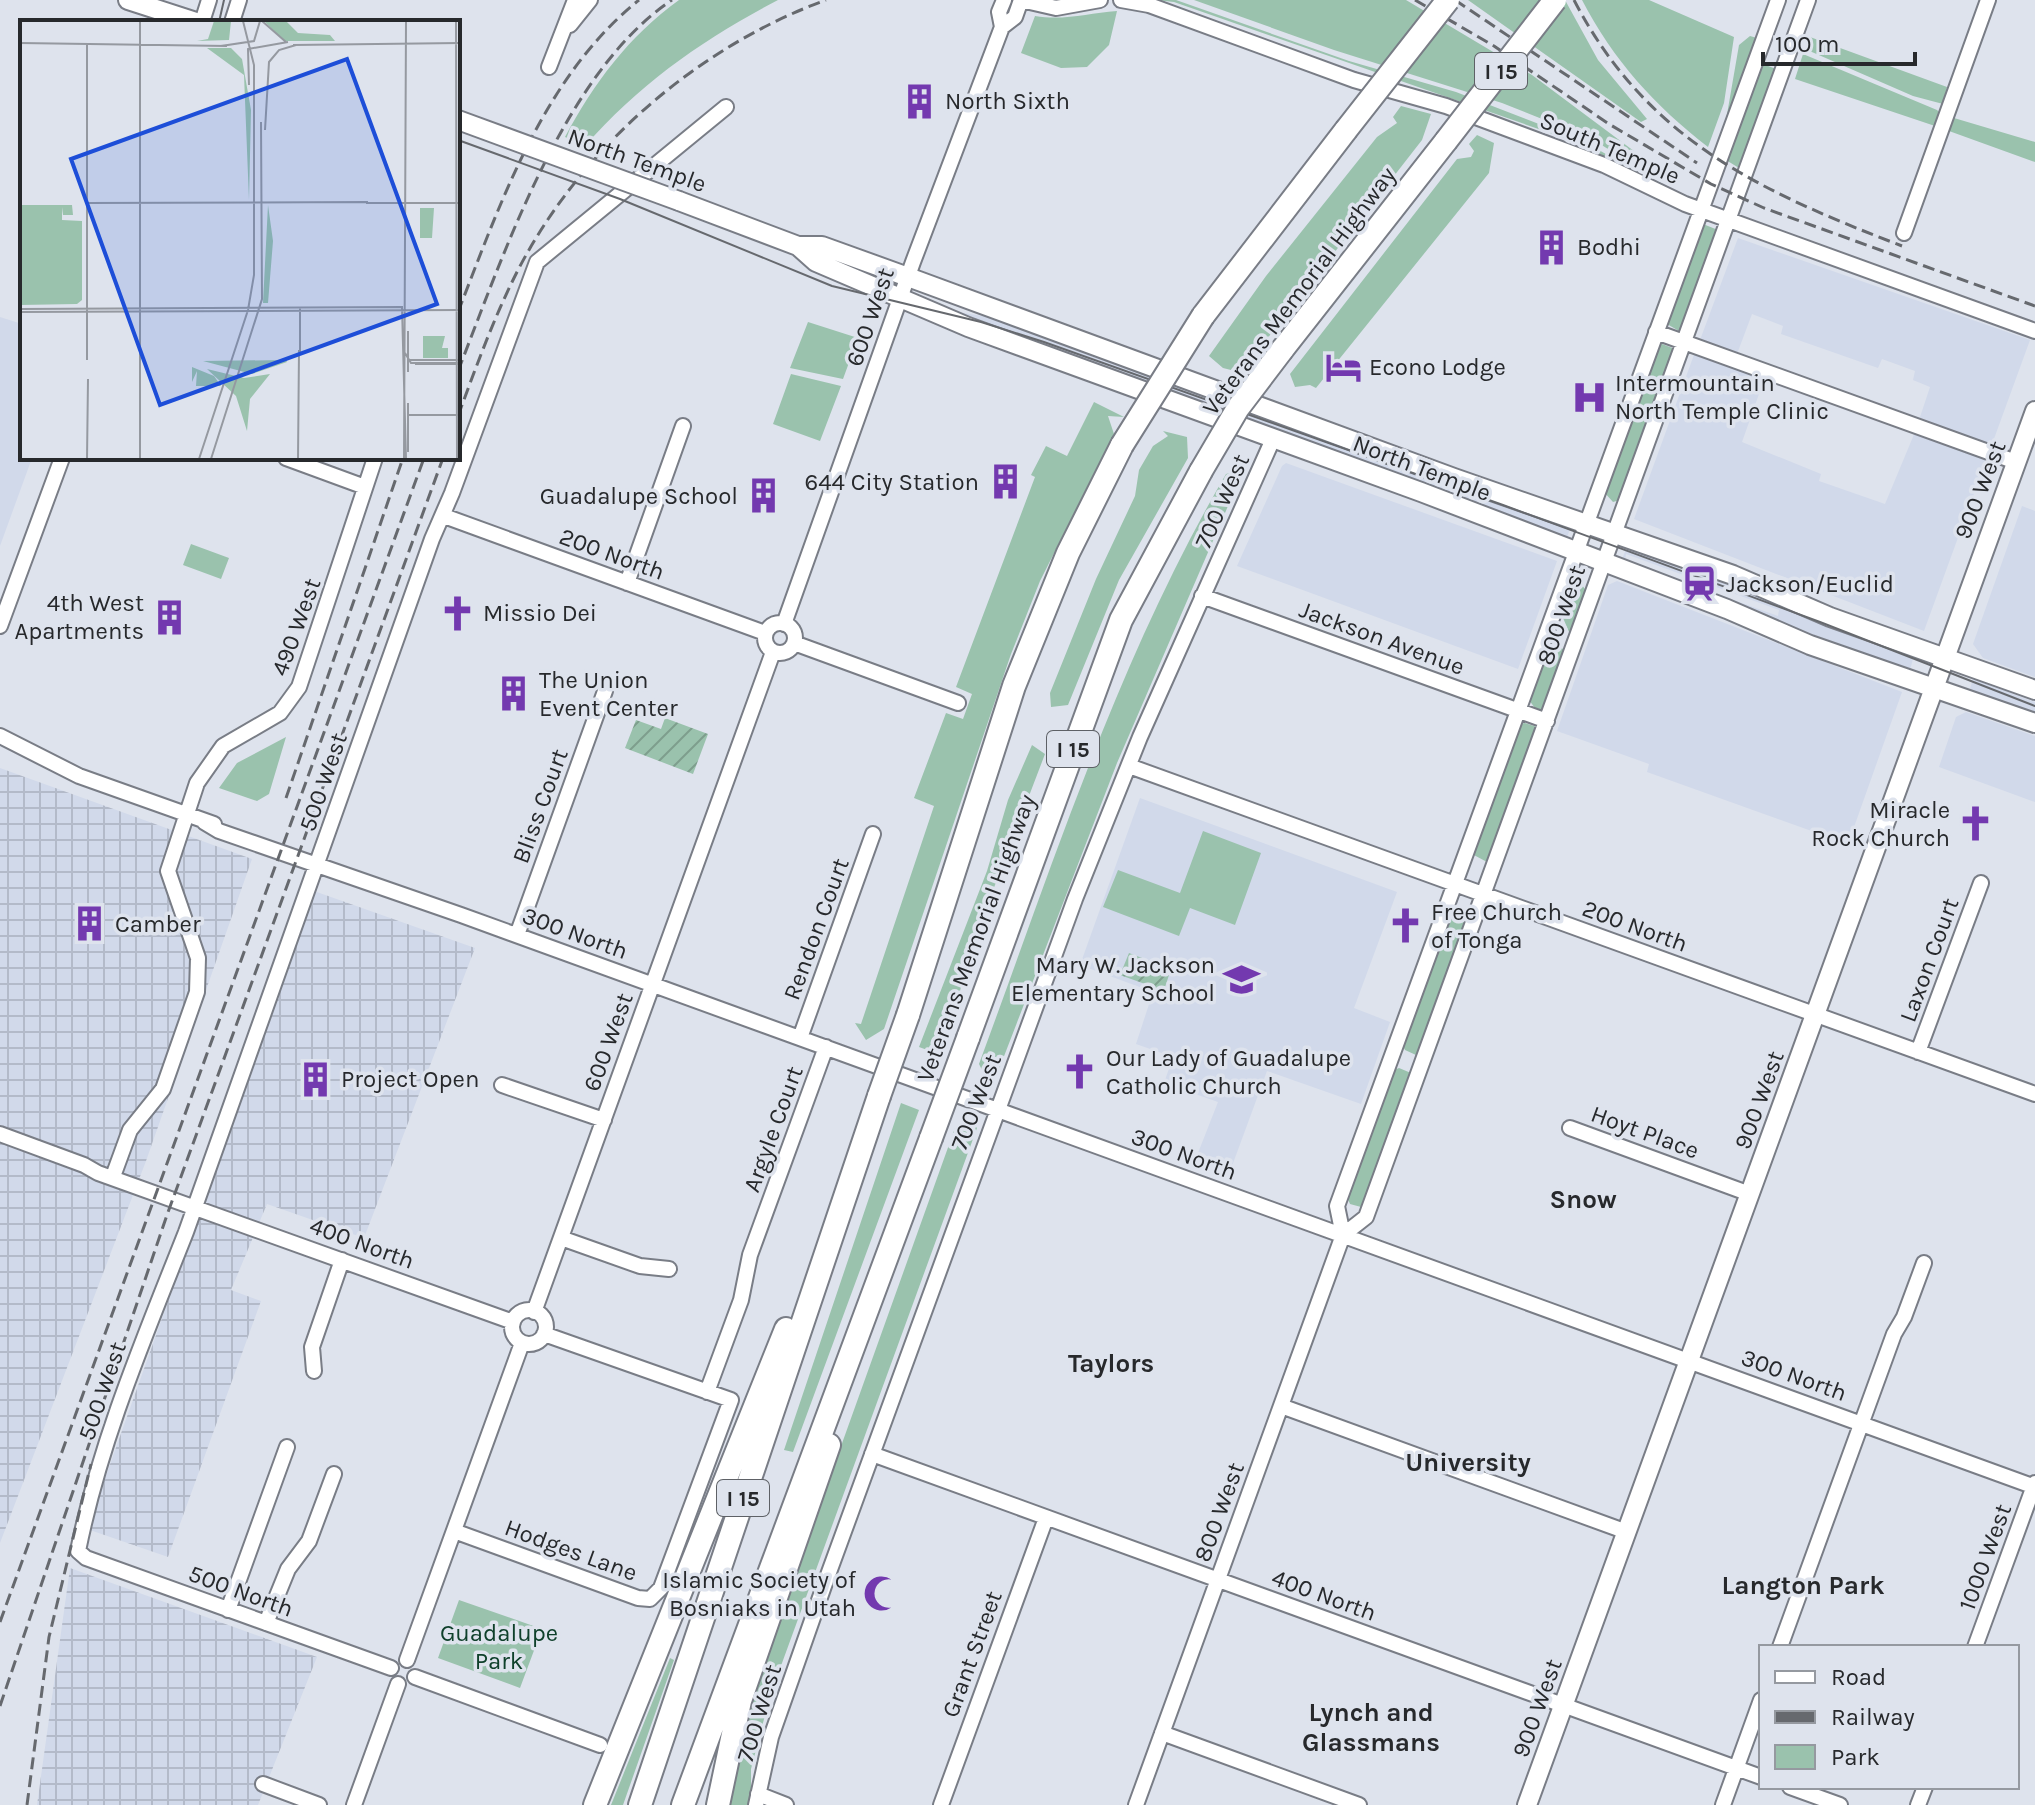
<svg xmlns="http://www.w3.org/2000/svg" width="2035" height="1805" font-family="Karla,sans-serif">
  <style>
    .built { fill: #d1d9ea; fill-rule: evenodd }
    .industrial { fill: url(#industrial-grid) }
    .green { fill: #9ac2ad }
    .garden { fill: url(#garden-furrows) }
    .lines { fill: none; stroke-linecap: round; stroke-linejoin: round }
    .minor-casing { stroke: #797d86; stroke-width: 18 }
    .major-casing { stroke: #797d86; stroke-width: 22 }
    .highway-casing { stroke: #797d86; stroke-width: 26 }
    .minor { stroke: #fff; stroke-width: 14 }
    .major { stroke: #fff; stroke-width: 18 }
    .highway { stroke: #fff; stroke-width: 22 }
    .tram { stroke: #66696e; stroke-width: 2 }
    .rail { stroke: #66696e; stroke-width: 3; stroke-dasharray: 12 6; stroke-linecap: butt }
    .major-bridge-casing { stroke: #797d86; stroke-width: 22; stroke-linecap: butt }
    .highway-bridge-casing { stroke: #797d86; stroke-width: 26; stroke-linecap: butt }
    .major-bridge { stroke: #fff; stroke-width: 18 }
    .highway-bridge { stroke: #fff; stroke-width: 22 }
    .labels { text-anchor: middle; stroke-width: 7; stroke-linejoin: round; paint-order: stroke }
    .shield { fill: #dee3ed; stroke: #5e6166; stroke-width: 2 }
    .shield-label { font-size: 22px; font-weight: bold; fill: #27292c }
    .poi-label { font-size: 24px; fill: #27292c; stroke: #dee3ed; text-anchor: start }
    .street-label { font-size: 24px; fill: #27292c; stroke: #dee3ed }
    .park-label { font-size: 24px; fill: #0f402b; stroke: #dee3ed }
    .neighbourhood-label { font-size: 26px; font-weight: bold; fill: #27292c; stroke: #dee3ed }
    .inset-road { fill: none; stroke: #9599a0; stroke-width: 2 }
    .view { fill: #1d4ed8; fill-opacity: 0.15; stroke: #1d4ed8; stroke-width: 4 }
    .inset-edge { fill: none; stroke: #27292c; stroke-width: 4 }
  </style>
  <defs>
    <pattern id="industrial-grid" width="8" height="8" patternUnits="userSpaceOnUse" patternTransform="scale(2)"><rect width="8" height="8" fill="#d1d9ea"/><path d="M0 4h8M4 0v8" fill="none" stroke="#b3bac9"/></pattern>
    <pattern id="garden-furrows" width="10" height="10" patternUnits="userSpaceOnUse" patternTransform="scale(2)"><rect width="10" height="10" fill="#9ac2ad"/><path d="M-1 1l2-2M0 10L10 0M9 11l2-2" fill="none" stroke="#7e9e8d"/></pattern>
  </defs>
  <rect width="100%" height="100%" fill="#dee3ed"/>
  <!-- built -->
  <path class="built" d="M1738,238L2030,340L1924,631L1634,519L1695,352L1765,377L1742,442L1821,474L1819,481L1885,504L1915,432L1930,387L1913,380L1915,371L1882,359L1878,368L1781,334L1783,326L1752,314L1737,354L1700,340Z
    M951,311L989,317L1571,526L1565,543Z
    M0,317L22,324V458H32L0,546Z
    M1286,463L1557,561L1518,669L1237,566L1282,466Z
    M2022,506L2035,511V677L1983,658L1973,644Z
    M1627,547L1914,655L1910,670L1620,564ZM1626,554L1779,610L1778,616L1625,561Z
    M1617,581L1902,692L1848,844L1647,772L1649,764L1557,731L1608,585Z
    M1973,679L2035,702V716L1969,692Z
    M1966,712L2035,736V802L1939,767L1956,717Z
    M1140,798L1397,892L1354,1008L1390,1022L1361,1104L1267,1071L1232,1166L1198,1153L1218,1102L1164,1083L1173,1057L1136,1044L1153,992L1080,965Z"/>
  <!-- industrial -->
  <path class="industrial" d="M0,768L252,859L146,1161L0,1543Z
    M314,891L475,948L364,1238L267,1204L231,1290L261,1301L168,1557L87,1529Z
    M70,1568L317,1657L258,1805H37Z"/>
  <!-- green -->
  <path class="green" d="M679,0H778C705,38 640,83 585,146L565,137C594,83 628,37 679,0Z
    M1156,0H1176L1349,61L1456,92L1583,141L1655,182L1576,142L1174,2Z
    M1194,0H1406L1532,75L1654,166L1648,174L1592,139L1502,103L1334,50Z
    M1468,0H1565L1598,60L1647,119L1641,122Z
    M1582,0H1649L1734,37L1724,103L1708,147C1655,106 1613,60 1582,0Z
    M1117,11L1109,45L1087,67L1061,68L1021,53L1035,16C1064,21 1088,13 1117,11Z
    M1750,36L1757,38L1725,126L1739,45Z
    M1810,37L1947,87L1943,104L1913,96L1805,49Z
    M1803,54L1937,110L1940,113L1935,126L1795,79Z
    M1763,64L1776,69L1743,167L1739,168L1726,160L1759,66Z
    M1401,106L1431,114L1422,140L1253,357L1235,371L1223,368L1209,356L1266,276L1377,137L1397,123L1393,117Z
    M1954,118L2035,142V162L1949,131Z
    M1477,135L1494,143L1489,173L1316,388L1310,385L1295,387L1290,374L1457,159L1471,157L1474,151L1469,144Z
    M1703,224L1718,230L1684,329L1679,331L1667,324Z
    M808,322L858,338L843,379L790,368Z
    M1662,344L1675,349L1620,500L1613,502L1604,492L1657,346Z
    M791,374L841,386L820,441L773,424Z
    M1094,402L1124,417L1108,416L1114,434L1040,581L1011,654L884,1029L866,1040L855,1023L861,1024L934,806L914,798L946,713L963,719L972,694L956,687L1035,477L1031,475L1046,446L1067,456Z
    M1163,431L1187,437L1188,458L1119,580L1068,705L1051,707L1050,693L1096,579L1135,496L1139,470L1153,446L1168,436Z
    M1244,469L1117,763L996,1077L987,1080L979,1064C1053,864 1118,659 1226,474Z
    M191,544L229,558L221,579L183,565Z
    M1575,585H1582L1587,592L1575,626L1569,632L1561,613L1567,591Z
    M1548,648H1562L1566,654L1545,713L1538,712L1529,700Z
    M1525,723L1537,727L1491,861L1487,862L1472,854L1519,724Z
    M286,737L269,794L257,801L219,788L237,763Z
    M1032,745L1045,754L966,961L955,1017L941,1055L919,1047L987,871L1008,800Z
    M1203,831L1261,853L1235,925L1190,908L1179,936L1103,907L1118,870L1180,893Z
    M1454,914L1467,920L1416,1055L1405,1050L1402,1044L1449,917Z
    M1399,1068L1411,1073L1361,1207L1350,1204L1347,1197L1394,1070Z
    M901,1103L919,1110L793,1452L784,1450Z
    M973,1123L977,1128L770,1696L751,1769V1805H729L749,1703L955,1128Z
    M459,1600L542,1629L520,1688L438,1658Z
    M670,1658L674,1660L623,1805H611Z"/>
  <!-- garden -->
  <path class="garden" d="M665,718L708,734L693,774L625,748L636,720L661,729Z
    M1129,953L1171,969L1165,987L1159,989L1120,975Z"/>
  <g class="lines">
    <defs>
      <path id="minor" d="M1021,0L1056,8L1100,0
        M1121,0L1149,5L1354,80L1446,106L1604,165L1685,204L2035,331
        M202,22L209,0
        M232,22L239,0
        M570,25L590,0
        M1002,27L999,12L1004,0
        M549,67L575,0
        M1904,233L1988,0
        M1656,332L2016,462
        M286,458L365,487
        M444,516L765,633
        M627,583L683,426
        M1202,596L1547,721
        M765 638a15 15 0 1 1 30 0a15 15 0 1 1-30 0Z
        M784,624L913,262L1002,27L1015,17L1021,0
        M0,626L62,458
        M794,643L958,703
        M0,736L79,776L214,824
        M1129,766L2035,1094
        M204,822L219,831L461,915L2035,1487
        M517,935L605,691
        M800,1038L873,834
        M1918,1052L1981,883
        M502,1085L604,1120
        M1570,1128L1750,1194
        M0,1134L84,1165L98,1173L513,1322
        M115,1171L130,1130L163,1089L197,992L198,958L168,871L197,783L223,746L280,713L299,687L375,458
        M1343,1235L1366,1217L1808,0
        M561,1238L640,1266L669,1269
        M512 1327a17 17 0 1 1 34 0a17 17 0 1 1-34 0Z
        M534,1312L773,652
        M314,1371L312,1347L342,1260
        M707,1392L741,1300L750,1255L826,1047
        M1281,1406L1627,1532
        M872,1454L1761,1777
        M454,1531L638,1598L650,1599L661,1588L731,1400L544,1334
        M228,1610L287,1447
        M266,1623L288,1569L309,1541L334,1474
        M1780,1647L1894,1334L1904,1317L1924,1263
        M1975,1647L2035,1483
        M407,1660L522,1343
        M391,1668L86,1558L78,1551C100,1441 145,1336 186,1232L432,539L452,493L537,262L726,107
        M415,1677L600,1745
        M1162,1733L1359,1805
        M263,1784L319,1805
        M1790,1787L1840,1805
        M758,1794L786,1805
        M354,1805L398,1684
        M756,1805L771,1737L824,1586L1075,899L1140,737L1273,439
        M941,1805L1046,1518
        M1136,1805L1343,1235L1337,1206L1778,0
        M1723,1805L1761,1700
        M1918,1805L1925,1787"/>
      <path id="major" d="M128,0L196,22
        M679,201L798,246L816,262L968,327L1421,492L1727,609L1810,645L2035,723
        M798,246H822L908,277L1454,478L1733,575L1830,617L2035,690
        M1527,1805L2035,411"/>
      <path id="highway" d="M1203,316L1346,130
        M1282,350L1446,141
        M908,1015L1014,686L1068,553L1122,445
        M968,1038L1121,620L1201,471
        M595,1805L786,1329
        M640,1805L879,1096
        M683,1805L931,1138
        M718,1805L740,1701L829,1445"/>
    </defs>
    <!-- minor casing -->
    <use href="#minor" class="minor-casing"/>
    <!-- major casing -->
    <use href="#major" class="major-casing"/>
    <!-- highway casing -->
    <use href="#highway" class="highway-casing"/>
    <!-- minor -->
    <use href="#minor" class="minor"/>
    <!-- major -->
    <use href="#major" class="major"/>
    <!-- highway -->
    <use href="#highway" class="highway"/>
    <!-- tram -->
    <path class="tram" d="M219,22L224,0
      M458,140L620,199L832,286L981,322L1044,342L1503,505L1820,622L2035,706"/>
    <!-- rail -->
    <path class="rail" d="M1415,0L1494,46L1609,124L1711,184L1764,208L2035,306
      M1455,0L1697,163
      M1574,0C1647,141 1762,192 1902,246
      M458,312C501,202 543,77 639,0
      M458,371C504,254 564,72 672,0
      M458,416C476,367 494,317 518,270C581,148 697,47 826,0
      M286,798L403,458
      M0,1622L424,458
      M0,1706L167,1215L443,458
      M27,1805L49,1637L91,1464"/>
    <defs>
      <path id="major-bridge" d="M458,120L679,201"/>
      <path id="highway-bridge" d="M1346,130L1448,0
        M1446,141L1555,0
        M1122,445L1203,316
        M1201,471L1238,408L1282,350
        M879,1096L908,1015
        M931,1138L968,1038"/>
    </defs>
    <!-- major-bridge casing -->
    <use href="#major-bridge" class="major-bridge-casing"/>
    <!-- highway-bridge casing -->
    <use href="#highway-bridge" class="highway-bridge-casing"/>
    <!-- major-bridge -->
    <use href="#major-bridge" class="major-bridge"/>
    <!-- highway-bridge -->
    <use href="#highway-bridge" class="highway-bridge"/>
  </g>
  <!-- icons -->
  <defs>
    <symbol id="building-bare" viewBox="-9 -9 18 18"><path d="M-4-6H4V6H1V3H-1V6H-4ZM-2.5-4.3h1.7v1.8h-1.7ZM.8-4.3h1.7v1.8H.8ZM-2.5-1h1.7V.8h-1.7ZM.8-1h1.7V.8H.8Z" fill="#7339af" stroke="#dee3ed" stroke-width="2.5" paint-order="stroke"/></symbol>
    <symbol id="hotel-bare" viewBox="-9 -9 18 18"><path d="M-6-4.5h1.5V1H6V5H4.5V3h-9V5H-6ZM-4 0a1.8 1.8 0 1 1 3.6 0ZM.5 0V-2.5h3Q6-2.5 6 0Z" fill="#7339af" stroke="#dee3ed" stroke-width="2.5" paint-order="stroke"/></symbol>
    <symbol id="hospital-bare" viewBox="-9 -9 18 18"><path d="M-5-5h3v3.5h4V-5h3V5h-3V1.5h-4V5h-3Z" fill="#7339af" stroke="#dee3ed" stroke-width="2.5" paint-order="stroke"/></symbol>
    <symbol id="station-bare" viewBox="-9 -9 18 18"><path d="M-3-6H3Q5-6 5-4V2Q5 4 3 4L4.5 6H3L1.5 4h-3L-3 6H-4.5L-3 4Q-5 4-5 2V-4Q-5-6-3-6ZM-3.5-4v3h7v-3ZM-3.5 1v1.5H-2V1ZM2 1v1.5H3.5V1Z" fill="#7339af" stroke="#dee3ed" stroke-width="2.5" paint-order="stroke"/></symbol>
    <symbol id="church-bare" viewBox="-9 -9 18 18"><path d="M-1.2-6h2.4v3.5h3.3v2.4h-3.3V6h-2.4V-.1h-3.3v-2.4h3.3Z" fill="#7339af" stroke="#dee3ed" stroke-width="2.5" paint-order="stroke"/></symbol>
    <symbol id="school-bare" viewBox="-9 -9 18 18"><path d="M0-5L7-2L0 1L-7-2ZM-4 1L0 2.5L4 1V4Q0 6-4 4Z" fill="#7339af" stroke="#dee3ed" stroke-width="2.5" paint-order="stroke"/></symbol>
    <symbol id="mosque-bare" viewBox="-9 -9 18 18"><path d="M3.5-4.9A6 6 0 1 0 3.5 4.9A5 5 0 1 1 3.5-4.9Z" fill="#7339af" stroke="#dee3ed" stroke-width="2.5" paint-order="stroke"/></symbol>
  </defs>
  <g fill-rule="evenodd">
    <use href="#building-bare" x="894" y="76" width="51" height="51"/>
    <use href="#building-bare" x="1526" y="222" width="51" height="51"/>
    <use href="#hotel-bare" x="1318" y="342" width="51" height="51"/>
    <use href="#hospital-bare" x="1564" y="372" width="51" height="51"/>
    <use href="#building-bare" x="980" y="456" width="51" height="51"/>
    <use href="#building-bare" x="738" y="470" width="51" height="51"/>
    <use href="#station-bare" x="1674" y="558" width="51" height="51"/>
    <use href="#church-bare" x="432" y="588" width="51" height="51"/>
    <use href="#building-bare" x="144" y="592" width="51" height="51"/>
    <use href="#building-bare" x="488" y="668" width="51" height="51"/>
    <use href="#church-bare" x="1950" y="798" width="51" height="51"/>
    <use href="#building-bare" x="64" y="898" width="51" height="51"/>
    <use href="#church-bare" x="1380" y="900" width="51" height="51"/>
    <use href="#school-bare" x="1216" y="954" width="51" height="51"/>
    <use href="#church-bare" x="1054" y="1046" width="51" height="51"/>
    <use href="#building-bare" x="290" y="1054" width="51" height="51"/>
    <use href="#mosque-bare" x="856" y="1568" width="51" height="51"/>
  </g>
  <g class="labels">
    <!-- shield labels -->
    <g class="shield">
      <rect x="1475" y="53" width="52" height="36" rx="6"/>
      <rect x="1047" y="731" width="52" height="36" rx="6"/>
      <rect x="717" y="1480" width="52" height="36" rx="6"/>
    </g>
    <g class="shield-label">
      <text x="1501" y="79">I 15</text>
      <text x="1073" y="757">I 15</text>
      <text x="743" y="1506">I 15</text>
    </g>
    <!-- poi labels -->
    <g class="poi-label">
      <text x="945" y="109">North Sixth</text>
      <text x="1577" y="255">Bodhi</text>
      <text x="1369" y="375">Econo Lodge</text>
      <text x="1615" y="391">Intermountain<tspan x="1615" dy="28">North Temple Clinic</tspan></text>
      <text x="979" y="490" text-anchor="end">644 City Station</text>
      <text x="738" y="504" text-anchor="end">Guadalupe School</text>
      <text x="1726" y="592">Jackson/Euclid</text>
      <text x="144" y="611" text-anchor="end">4th West<tspan x="144" dy="28">Apartments</tspan></text>
      <text x="483" y="621">Missio Dei</text>
      <text x="539" y="688">The Union<tspan x="539" dy="28">Event Center</tspan></text>
      <text x="1950" y="818" text-anchor="end">Miracle<tspan x="1950" dy="28">Rock Church</tspan></text>
      <text x="1431" y="920">Free Church<tspan x="1431" dy="28">of Tonga</tspan></text>
      <text x="115" y="932">Camber</text>
      <text x="1215" y="973" text-anchor="end">Mary W. Jackson<tspan x="1215" dy="28">Elementary School</tspan></text>
      <text x="1106" y="1066">Our Lady of Guadalupe<tspan x="1106" dy="28">Catholic Church</tspan></text>
      <text x="341" y="1087">Project Open</text>
      <text x="856" y="1588" text-anchor="end">Islamic Society of<tspan x="856" dy="28">Bosniaks in Utah</tspan></text>
    </g>
    <!-- street labels -->
    <g class="street-label">
      <text transform="translate(1610 148) rotate(23)" y="8">South Temple</text>
      <text transform="translate(637 160) rotate(20)" y="8">North Temple</text>
      <text transform="translate(1299 291) rotate(-53)" y="8">Veterans Memorial Highway</text>
      <text transform="translate(870 317) rotate(-71)" y="8">600 West</text>
      <text transform="translate(1422 468) rotate(21)" y="8">North Temple</text>
      <text transform="translate(1980 490) rotate(-69)" y="8">900 West</text>
      <text transform="translate(1222 501) rotate(-66)" y="8">700 West</text>
      <text transform="translate(612 554) rotate(20)" y="8">200 North</text>
      <text transform="translate(1561 615) rotate(-71)" y="8">800 West</text>
      <text transform="translate(296 627) rotate(-70)" y="8">490 West</text>
      <text transform="translate(1382 638) rotate(20)" y="8">Jackson Avenue</text>
      <text transform="translate(323 782) rotate(-71)" y="8">500 West</text>
      <text transform="translate(540 806) rotate(-70)" y="8">Bliss Court</text>
      <text transform="translate(1635 926) rotate(20)" y="8">200 North</text>
      <text transform="translate(816 929) rotate(-70)" y="8">Rendon Court</text>
      <text transform="translate(575 933) rotate(20)" y="8">300 North</text>
      <text transform="translate(976 938) rotate(-70)" y="8">Veterans Memorial Highway</text>
      <text transform="translate(1929 960) rotate(-70)" y="8">Laxon Court</text>
      <text transform="translate(608 1042) rotate(-70)" y="8">600 West</text>
      <text transform="translate(1759 1100) rotate(-70)" y="8">900 West</text>
      <text transform="translate(976 1102) rotate(-69)" y="8">700 West</text>
      <text transform="translate(773 1129) rotate(-70)" y="8">Argyle Court</text>
      <text transform="translate(1645 1132) rotate(20)" y="8">Hoyt Place</text>
      <text transform="translate(1184 1154) rotate(20)" y="8">300 North</text>
      <text transform="translate(362 1243) rotate(20)" y="8">400 North</text>
      <text transform="translate(1794 1375) rotate(20)" y="8">300 North</text>
      <text transform="translate(102 1391) rotate(-71)" y="8">500 West</text>
      <text transform="translate(1219 1512) rotate(-70)" y="8">800 West</text>
      <text transform="translate(571 1550) rotate(20)" y="8">Hodges Lane</text>
      <text transform="translate(1985 1557) rotate(-70)" y="8">1000 West</text>
      <text transform="translate(241 1591) rotate(20)" y="8">500 North</text>
      <text transform="translate(1324 1595) rotate(20)" y="8">400 North</text>
      <text transform="translate(972 1654) rotate(-70)" y="8">Grant Street</text>
      <text transform="translate(1537 1708) rotate(-70)" y="8">900 West</text>
      <text transform="translate(759 1713) rotate(-73)" y="8">700 West</text>
    </g>
    <!-- park labels -->
    <g class="park-label">
      <text x="499" y="1641">Guadalupe<tspan x="499" dy="28">Park</tspan></text>
    </g>
    <!-- neighbourhood labels -->
    <g class="neighbourhood-label">
      <text x="1583" y="1208">Snow</text>
      <text x="1111" y="1372">Taylors</text>
      <text x="1468" y="1471">University</text>
      <text x="1803" y="1594">Langton Park</text>
      <text x="1371" y="1721">Lynch and<tspan x="1371" dy="30">Glassmans</tspan></text>
    </g>
  </g>
  <!-- overview -->
  <g transform="translate(20 20)">
    <rect width="440" height="440" fill="#dee3ed"/>
    <path d="M194,1H211L209,20L177,21L188,19ZM244,1H266L278,13L310,15L315,21H264ZM187,28H211L222,39L231,90L229,180L224,55ZM0,185H52L53,195H43L42,187V200L62,201V280L57,284L0,285ZM248,185L253,221L248,283H243ZM400,188H414L412,218H400ZM183,341L266,340L267,342L232,354ZM172,347L194,356L201,366H176L177,351L172,362ZM187,349L224,358L250,354L230,379L227,411L216,376Z" fill="#9ac2ad"/>
    <path d="M403,316H425L422,328H428V338H403Z" fill="#9ac2ad"/>
    <path class="inset-road" d="M120,1V439M242,1L266,22M436,1L437,439M0,23L207,26M67,23V340M273,25L440,23M201,26L234,21L240,1M229,65L228,29L268,22M245,110L249,42L259,30L276,25M67,183L348,182M346,183H439M280,288V332M0,289L382,287L386,439M0,292L440,290M385,333L391,343H440M387,340H440M395,344H440M388,352V311M388,383V432M387,395H440M67,439L68,359M179,439L228,290L234,255V45L223,1M191,439L242,279L241,102M278,439L279,330M384,439L386,1"/>
    <path class="view" d="M327,39L417,284L140,385L51,139Z"/>
    <rect width="440" height="440" class="inset-edge"/>
  </g>
  <!-- legend -->
  <rect x="1759" y="1645" width="260" height="144" fill="#dee3ed" stroke="#9599a0" stroke-width="2"/>
  <rect x="1775" y="1671" width="40" height="12" fill="#ffffff" stroke="#9599a0" stroke-width="2"/>
  <text x="1831" y="1685" font-size="24" fill="#27292c">Road</text>
  <rect x="1775" y="1711" width="40" height="12" fill="#66696e" stroke="#9599a0" stroke-width="2"/>
  <text x="1831" y="1725" font-size="24" fill="#27292c">Railway</text>
  <rect x="1775" y="1745" width="40" height="24" fill="#9ac2ad" stroke="#9599a0" stroke-width="2"/>
  <text x="1831" y="1765" font-size="24" fill="#27292c">Park</text>
  <!-- scale -->
  <path d="M1763 52v12h152v-12" fill="none" stroke="#27292c" stroke-width="4"/>
  <text x="1775" y="52" font-size="24" fill="#27292c" stroke="#dee3ed" stroke-width="6" paint-order="stroke">100 m</text>
</svg>
